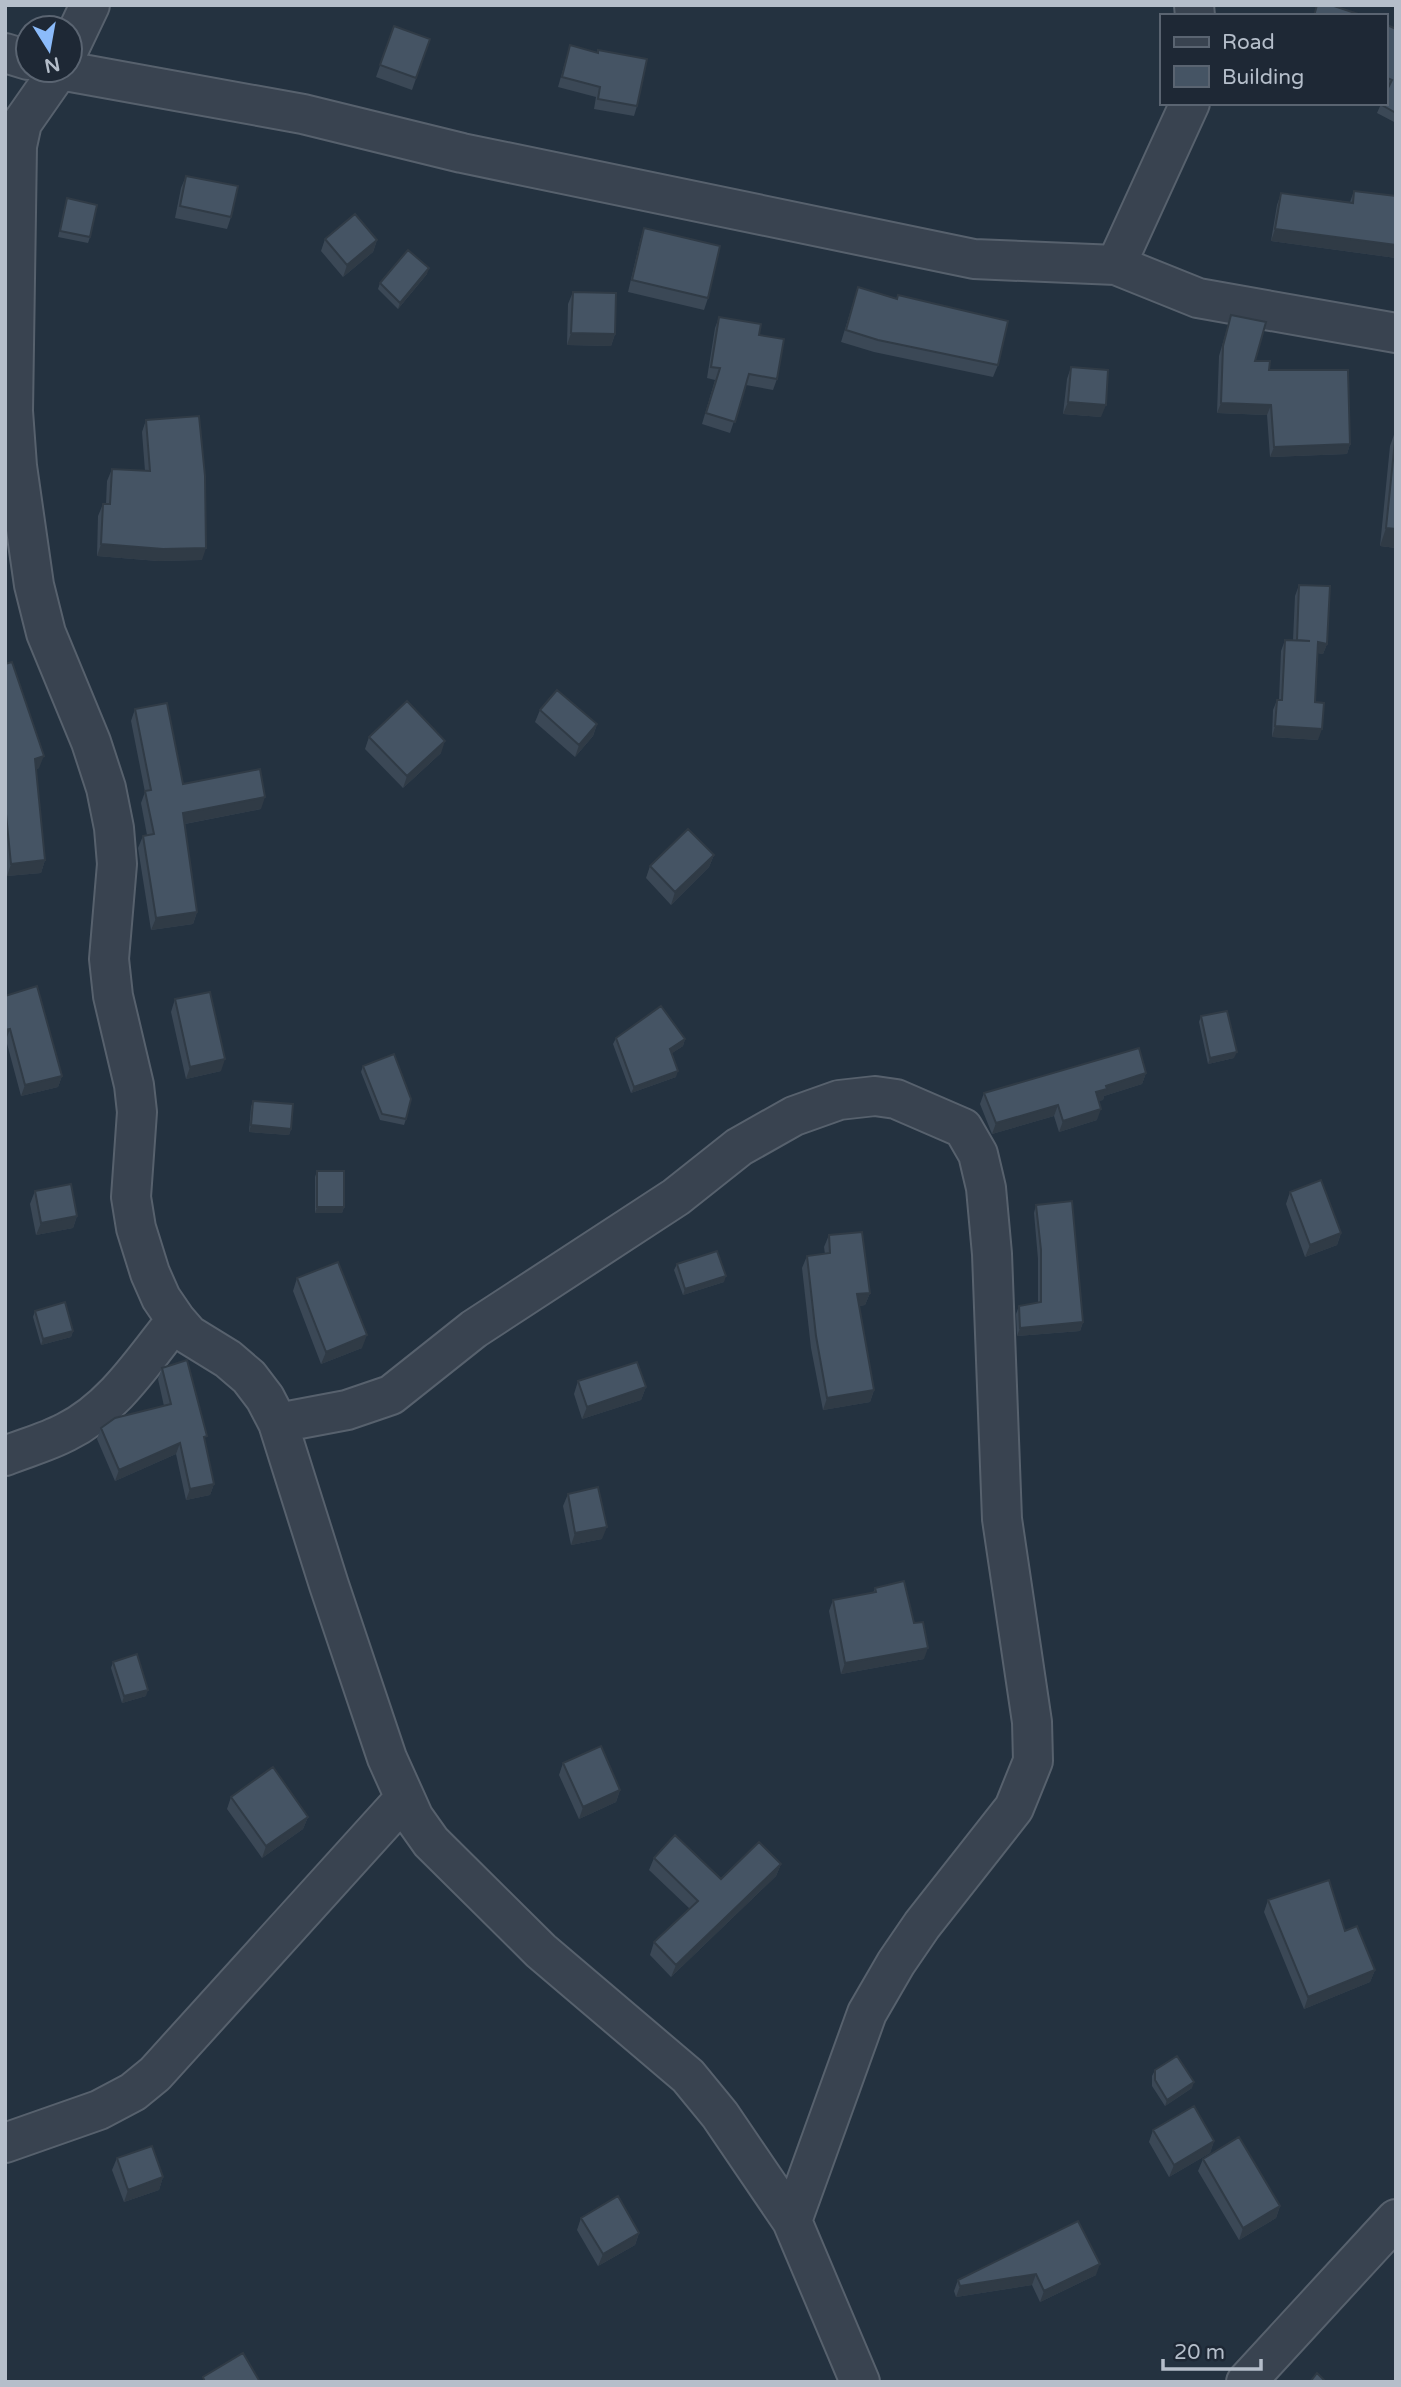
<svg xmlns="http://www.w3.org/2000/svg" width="1401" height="2387" font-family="'Varela Round',sans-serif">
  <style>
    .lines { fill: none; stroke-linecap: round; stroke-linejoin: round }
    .minor-casing { stroke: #57616d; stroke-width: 42 }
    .tertiary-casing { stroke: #57616d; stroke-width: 42 }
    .minor { stroke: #394350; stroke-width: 38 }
    .tertiary { stroke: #394350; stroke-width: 38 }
    .wall { fill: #3b4856 }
    .shaded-wall { fill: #303b46 }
    .building { fill: #455464; stroke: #303b46; stroke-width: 2 }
  </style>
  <rect width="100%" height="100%" fill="#243240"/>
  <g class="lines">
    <defs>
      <path id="minor" d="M1194,5L1195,16
        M70,47L90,5
        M5,53L28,60
        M59,70L22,123L17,146L13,411L17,466L34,585L46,633L91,742L106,788L114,828L117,864L109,959L113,996L134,1085L137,1112L131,1197L136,1228L150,1273L161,1298L176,1320L189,1335L228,1359L249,1377L265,1398L278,1423L329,1585L387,1758L414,1818L431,1842L541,1951L688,2076L720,2115L792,2221L860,2382
        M60,70L303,114L462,153L974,259L1116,265L1198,298L1396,333
        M1116,265L1190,103
        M278,1423L347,1410L391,1395L474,1329L676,1197L739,1147L794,1116L839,1100L875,1096L896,1099L963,1128L978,1154L986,1188L992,1254L1002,1519L1032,1722L1033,1761L1014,1808L922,1925L896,1963L867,2013L792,2221
        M5,1456C25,1448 47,1442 66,1432C113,1409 144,1360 176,1320
        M5,2143L99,2110L133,2092L155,2074L404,1799"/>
      <path id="tertiary" d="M1246,2382L1396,2219"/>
    </defs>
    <!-- minor casing -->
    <use href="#minor" class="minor-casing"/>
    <!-- tertiary casing -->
    <use href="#tertiary" class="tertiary-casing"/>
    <!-- minor -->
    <use href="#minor" class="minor"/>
    <!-- tertiary -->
    <use href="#tertiary" class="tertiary"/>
  </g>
  <!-- wall -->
  <path class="wall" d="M1385,24L1396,29V123L1377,113L1388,88L1385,87Z
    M394,26L430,39L412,90L376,77Z
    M570,45L597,53L598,50L637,106L634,116L594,109L596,97L558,87Z
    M186,176L231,217L227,229L175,218L181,188Z
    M1354,191L1396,196V258L1271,241L1277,205L1281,193L1350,202Z
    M67,198L90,237L88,243L58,237Z
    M644,228L708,298L704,310L628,292L640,241Z
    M325,239L377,240L373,252L343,277L321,251Z
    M427,274L398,309L378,289L380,283Z
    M858,287L998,365L993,377L874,352L841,342Z
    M573,292L615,334L611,346L567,345L568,304Z
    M1231,315L1255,361L1350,444L1347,454L1270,457L1267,415L1217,413L1219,356Z
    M719,317L759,335L777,379L773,390L746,385L730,433L702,424L715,380L707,378L715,328Z
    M1071,367L1101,417L1063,414L1067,379Z
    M146,420L202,560L158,561L97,556L98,516L103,504H106L107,481L112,469L145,471L142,432Z
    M1396,429V548L1380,546L1390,446Z
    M1299,585L1327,644L1323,654L1318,653L1315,702L1318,740L1272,737L1273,710L1277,700H1279L1281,651L1285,640H1293L1295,596Z
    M5,664L39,768L36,769L45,860L41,873L7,876L5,861Z
    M135,709L183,784L261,809L185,824L197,912L193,924L151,930L138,848L143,836L147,835L141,803L145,792L131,721Z
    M540,710L597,724L593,736L575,757L535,722Z
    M369,737L441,753L403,788L365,749Z
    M714,855L709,867L671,905L646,878L650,866Z
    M5,996L62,1076L58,1087L21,1096L6,1040Z
    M175,999L221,1071L186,1079L171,1012Z
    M1201,1016L1234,1058L1208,1064L1199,1022Z
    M616,1038L685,1039L683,1046L672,1053L676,1077L631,1093L613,1044Z
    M363,1066L406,1119L404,1125L380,1120L361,1072Z
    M1146,1073L1142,1084L1104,1096L1103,1100L1098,1101L1097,1120L1059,1132L1054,1116L992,1134L980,1104L984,1093Z
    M253,1101L291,1129L289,1135L249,1132L251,1107Z
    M317,1171L344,1207L342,1213H315V1177Z
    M35,1191L77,1216L73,1228L36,1235L30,1204Z
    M1290,1192L1341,1233L1337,1245L1305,1257L1286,1204Z
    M1036,1205L1083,1322L1080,1331L1017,1336L1016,1314L1019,1306L1038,1303V1259L1034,1213Z
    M829,1235L870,1293L865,1305L859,1306L874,1390L870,1402L823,1410L811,1348L802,1268L807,1256L825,1254L824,1247Z
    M677,1264L724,1282L683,1295L674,1270Z
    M297,1278L362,1348L321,1364L293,1291Z
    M35,1311L73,1331L71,1337L41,1345L33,1317Z
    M162,1368L205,1442L214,1484L210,1495L186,1500L176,1454L115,1481L97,1439L101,1428L164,1406L158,1379Z
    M578,1381L646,1387L641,1400L582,1419L574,1394Z
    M568,1494L602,1539L571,1545L563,1506Z
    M875,1588L924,1659L841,1674L829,1611L833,1600L873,1593Z
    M113,1662L146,1696L122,1703L111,1668Z
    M563,1763L620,1790L616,1802L579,1819L559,1775Z
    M231,1797L308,1817L303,1829L262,1858L227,1809Z
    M654,1858L721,1879L781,1864L776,1876L671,1977L650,1955L654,1942L690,1909L649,1870Z
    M1268,1900L1345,1931L1375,1970L1370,1982L1304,2009L1264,1912Z
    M1155,2070L1192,2088L1165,2106L1152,2086V2076Z
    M1153,2130L1214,2141L1210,2153L1169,2177L1149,2142Z
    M117,2158L163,2177L159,2190L124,2202L112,2170Z
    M1203,2159L1280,2206L1276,2218L1239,2240L1198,2171Z
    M581,2218L639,2233L635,2245L598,2266L577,2230Z
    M1078,2221L1096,2275L1040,2302L1032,2285L956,2297L954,2291L958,2280Z"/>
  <!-- shaded-wall -->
  <path class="shaded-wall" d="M1275,229L1396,245V258L1271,241Z
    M377,240L373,252L343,277L347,265Z
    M429,268L427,274L398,309L400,303Z
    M571,333L615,334L611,346L567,345Z
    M1068,402L1106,405L1101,417L1063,414Z
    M1221,403L1271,405L1267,415L1217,413Z
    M1350,444L1347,454L1270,457L1274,447Z
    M1386,528L1396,529V548L1380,546Z
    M101,544L206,548L202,560L158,561L97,556Z
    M1318,642L1327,644L1323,654L1315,653Z
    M597,724L593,736L575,757L579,745Z
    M1275,726L1322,729L1318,740L1272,737Z
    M445,741L441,753L403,788L407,776Z
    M44,756L39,768L31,771L35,759Z
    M265,797L261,809L179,825L183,813Z
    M714,855L709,867L671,905L675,892Z
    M45,860L41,873L7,876L11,864Z
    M197,912L193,924L151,930L156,918Z
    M10,1029L6,1040H5V1030Z
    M685,1039L683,1046L668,1056L670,1049Z
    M1237,1052L1234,1058L1208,1064L1210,1058Z
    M225,1059L221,1071L186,1079L190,1067Z
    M678,1071L676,1077L631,1093L634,1087Z
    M1146,1073L1142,1084L1104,1096L1103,1100L1092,1103L1096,1092L1106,1086Z
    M62,1076L58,1087L21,1096L25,1085Z
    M1058,1105L1054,1116L992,1134L996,1123Z
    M1101,1109L1097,1120L1059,1132L1063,1121Z
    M251,1125L291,1129L289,1135L249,1132Z
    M317,1207H344L342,1213H315Z
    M77,1216L73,1228L36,1235L41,1223Z
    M1341,1233L1337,1245L1305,1257L1310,1245Z
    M726,1276L724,1282L683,1295L685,1289Z
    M870,1293L865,1305L853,1307L857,1294Z
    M1083,1322L1080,1331L1017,1336L1020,1328Z
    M73,1331L71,1337L41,1345L43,1339Z
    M367,1335L362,1348L321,1364L326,1352Z
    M646,1387L641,1400L582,1419L587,1407Z
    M874,1390L870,1402L823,1410L827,1398Z
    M180,1443L176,1454L115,1481L119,1470Z
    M214,1484L210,1495L186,1500L190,1489Z
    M607,1527L602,1539L571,1545L575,1533Z
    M928,1648L924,1659L841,1674L845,1663Z
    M148,1690L146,1696L122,1703L124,1696Z
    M620,1790L616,1802L579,1819L583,1807Z
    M308,1817L303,1829L262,1858L266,1846Z
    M781,1864L776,1876L671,1977L676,1965Z
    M1375,1970L1370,1982L1304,2009L1308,1997Z
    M1194,2082L1192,2088L1165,2106L1167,2100Z
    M1214,2141L1210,2153L1169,2177L1174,2165Z
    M163,2177L159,2190L124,2202L128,2190Z
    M1280,2206L1276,2218L1239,2240L1243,2228Z
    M639,2233L635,2245L598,2266L603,2254Z
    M1100,2264L1096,2275L1040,2302L1044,2291Z
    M1036,2274L1032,2285L956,2297L960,2286Z"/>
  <!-- building -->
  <path class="building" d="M1317,5H1331L1364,16H1314Z
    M1385,24L1396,29V113L1380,104V103H1385V94L1392,80L1385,77Z
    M394,26L430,39L416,78L380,65Z
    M570,45L598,53V50L647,59L637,106L598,99L600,87L562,77Z
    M186,176L238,186L231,217L180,206Z
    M1354,191L1396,196V245L1275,229L1281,193L1353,203Z
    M67,198L97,205L90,237L60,231Z
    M355,214L377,240L347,265L325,239Z
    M644,228L720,246L708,298L632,280Z
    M408,250L429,268L400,303L380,283Z
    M858,287L897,299L898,295L1008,321L998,365L878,340L846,330Z
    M573,292L616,293L615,334L571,333Z
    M1231,315L1266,322L1255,361H1270L1269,370H1348L1350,444L1274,447L1271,405L1221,403L1223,346Z
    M719,317L761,324L759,335L784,339L777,379L749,374L735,422L706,413L720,368L711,367Z
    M1071,367L1108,370L1106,405L1068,402Z
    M199,416L205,476L206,548L163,549L101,544L103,504H110L112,469L150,471L146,420Z
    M1396,431V529L1386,528Z
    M1299,585L1330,586L1327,644L1318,642L1315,702L1324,703L1322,729L1275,726L1277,700H1282L1285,640L1310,641L1297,640Z
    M12,662L44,756L35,759L45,860L11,864L5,804V664Z
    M557,690L597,724L579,745L540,710Z
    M407,701L445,741L407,776L369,737Z
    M167,703L183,784L260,769L265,797L183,813L197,912L156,918L143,836L154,834L145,791L151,790L135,709Z
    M688,829L714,855L675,892L650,866Z
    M37,986L62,1076L25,1085L10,1029L5,1030V996Z
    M210,992L225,1059L190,1067L175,999Z
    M661,1006L685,1039L670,1049L678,1071L634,1087L616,1038Z
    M1227,1011L1237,1052L1210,1058L1201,1016Z
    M1139,1048L1146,1073L1106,1086L1107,1089L1096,1092L1101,1109L1063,1121L1058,1105L996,1123L984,1093Z
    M394,1054L411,1099L406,1119L382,1114L363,1066Z
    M253,1101L293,1104L291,1129L251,1125Z
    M317,1171H344V1207H317Z
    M1321,1180L1341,1233L1310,1245L1290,1192Z
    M71,1184L77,1216L41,1223L35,1191Z
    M1072,1201L1083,1322L1020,1328L1019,1306L1041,1302V1250L1036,1205Z
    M862,1232L870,1293L857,1294L874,1390L827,1398L816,1336L807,1256L830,1253L829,1235Z
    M717,1251L726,1276L685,1289L677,1264Z
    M338,1262L367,1335L326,1352L297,1278Z
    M65,1302L73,1331L43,1339L35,1311Z
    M187,1360L207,1436L204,1437L214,1484L190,1489L180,1443L119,1470L101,1428L115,1418L171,1404L162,1368Z
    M637,1362L646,1387L587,1407L578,1381Z
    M598,1487L607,1527L575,1533L568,1494Z
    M904,1581L914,1623L923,1622L928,1648L845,1663L833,1600L876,1592L875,1588Z
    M137,1654L148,1690L124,1696L113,1662Z
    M601,1746L620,1790L583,1807L563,1763Z
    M273,1767L308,1817L266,1846L231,1797Z
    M675,1835L721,1879L759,1842L781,1864L676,1965L654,1942L698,1901L654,1858Z
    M1329,1880L1345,1931L1357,1926L1375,1970L1308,1997L1268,1900Z
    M1177,2056L1194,2082L1167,2100L1155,2080V2070Z
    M1194,2106L1214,2141L1174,2165L1153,2130Z
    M1239,2137L1280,2206L1243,2228L1203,2159Z
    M152,2146L163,2177L128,2190L117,2158Z
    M618,2196L639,2233L603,2254L581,2218Z
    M1078,2221L1100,2264L1044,2291L1036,2274L960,2286L958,2280Z
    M243,2353L260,2382H205L203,2377Z
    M1317,2373L1326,2382H1310Z"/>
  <!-- border -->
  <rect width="1401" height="2387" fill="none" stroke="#b5beca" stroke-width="14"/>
  <!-- legend -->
  <rect x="1160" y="14" width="228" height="91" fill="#1e2835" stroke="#5a6471" stroke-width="2"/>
  <rect x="1174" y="37" width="35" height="10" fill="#394350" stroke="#5a6471" stroke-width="2"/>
  <text x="1222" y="49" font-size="21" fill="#b5beca">Road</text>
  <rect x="1174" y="66" width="35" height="21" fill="#455464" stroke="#5a6471" stroke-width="2"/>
  <text x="1222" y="84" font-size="21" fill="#b5beca">Building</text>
  <!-- north arrow -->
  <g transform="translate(49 49) rotate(169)"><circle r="33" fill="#1e2835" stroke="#5a6471" stroke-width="2"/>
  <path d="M0-5L12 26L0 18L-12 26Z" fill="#8bbbfa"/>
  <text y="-10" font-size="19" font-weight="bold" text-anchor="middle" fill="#b5beca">N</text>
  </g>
  <!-- scale -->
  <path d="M1163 2359v10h98v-10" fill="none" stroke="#b5beca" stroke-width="3.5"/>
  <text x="1174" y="2359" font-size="21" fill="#b5beca" stroke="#1e2835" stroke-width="5" paint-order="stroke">20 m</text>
</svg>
